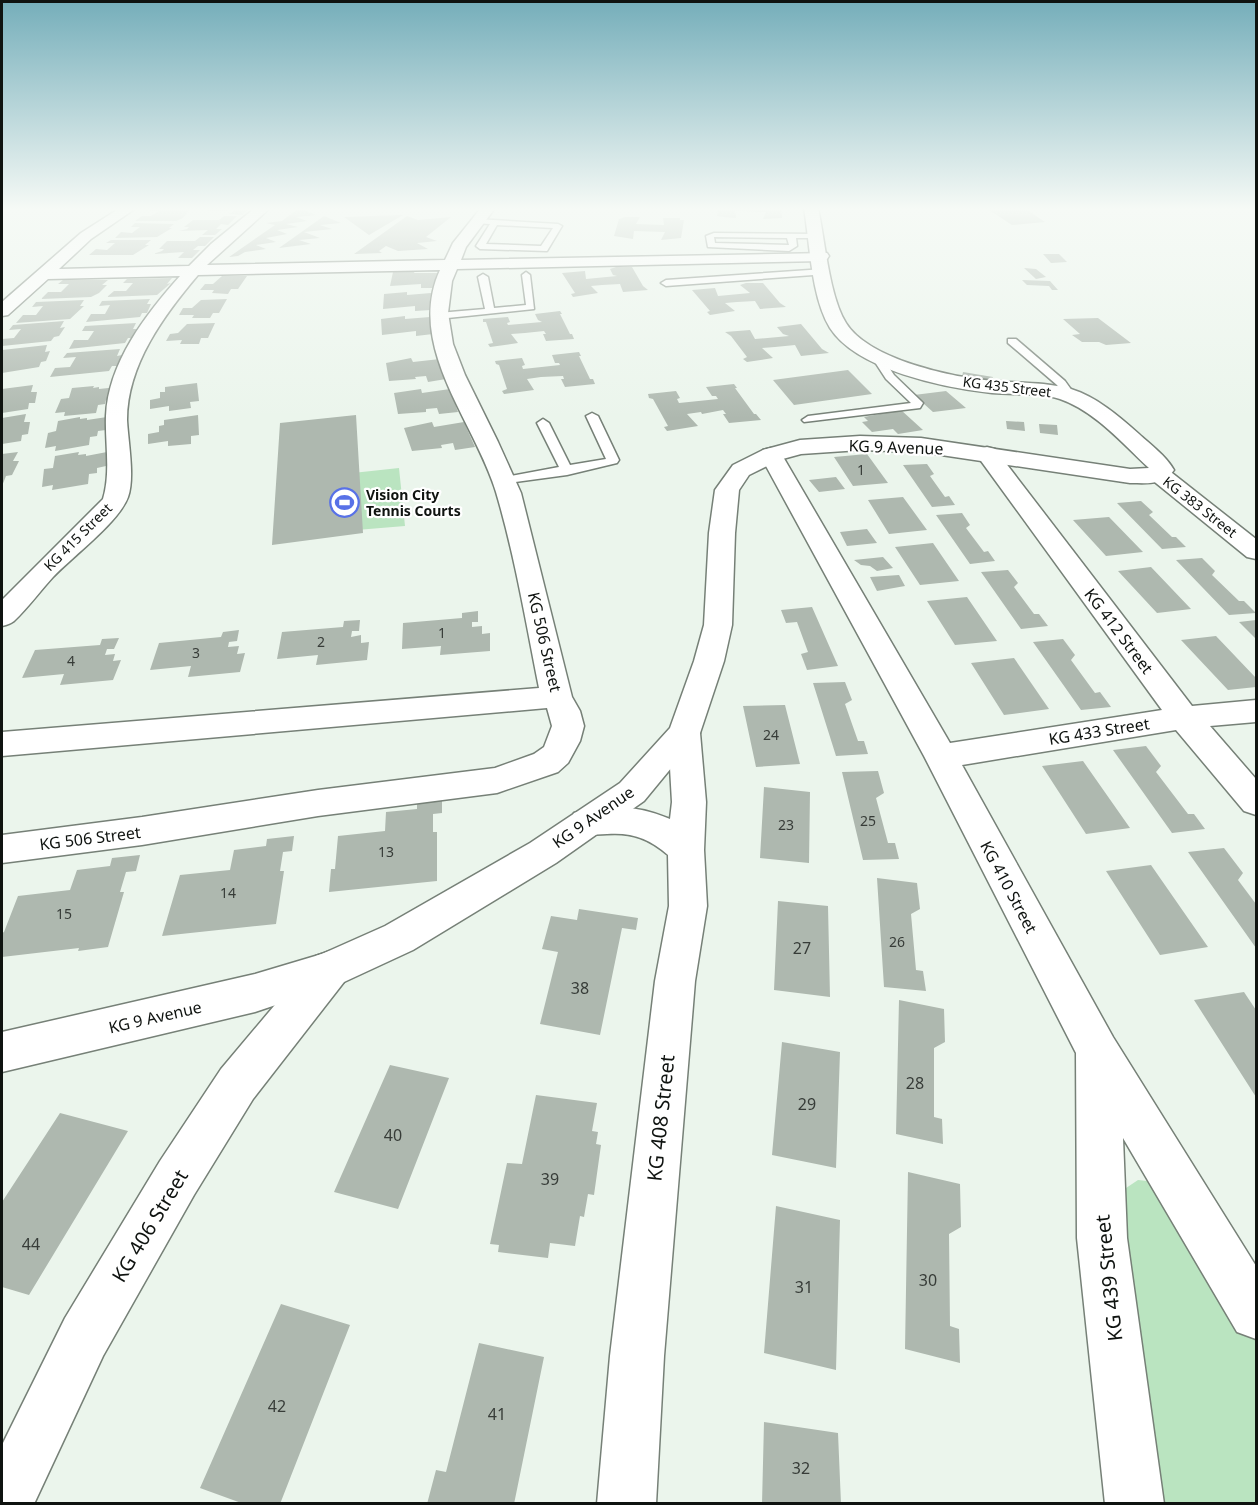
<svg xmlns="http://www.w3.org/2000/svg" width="1258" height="1505" font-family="'Noto Sans',sans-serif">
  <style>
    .green { fill: #bae4c0 }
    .building { fill: #aeb8af }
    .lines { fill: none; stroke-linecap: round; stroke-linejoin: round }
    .lane-casing { stroke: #768077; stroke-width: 3 }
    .street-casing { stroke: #768077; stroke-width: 3 }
    .secondary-casing { stroke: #768077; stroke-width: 3 }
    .lane { fill: #fff; fill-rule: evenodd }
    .street { fill: #fff; fill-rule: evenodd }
    .secondary { fill: #fff; fill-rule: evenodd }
    .labels { text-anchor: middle; stroke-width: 4.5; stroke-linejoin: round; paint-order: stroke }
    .far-street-label { font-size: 14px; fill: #0f1310; stroke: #fff }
    .number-label { font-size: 14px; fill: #373c38 }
    .far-poi-label { font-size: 14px; font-weight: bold; fill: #0f1310; stroke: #fff; text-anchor: start }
    .street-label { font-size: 16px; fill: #0f1310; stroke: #fff }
    .near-number-label { font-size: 16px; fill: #373c38 }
    .near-street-label { font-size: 20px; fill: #0f1310; stroke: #fff }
  </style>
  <rect width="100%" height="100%" fill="#ebf5ec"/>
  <!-- green -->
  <path class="green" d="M399,468L405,526L284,536L288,480Z
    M1138,1180L1147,1181L1167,1195L1210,1252L1256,1332V1503H1149L1120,1192Z"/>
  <!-- building -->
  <path class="building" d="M154,208H191L183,218L176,221H135L142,216H151L159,211H150Z
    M211,208H245L243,209H249L242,215L229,214L235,210L208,211Z
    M299,208L316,215L296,217L307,221L286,224L298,227L277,230L287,234L266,238L276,242L256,245L266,249L245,252L238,256L229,257L275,225L266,223L282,221Z
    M718,208H781L782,218L763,219L766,212L735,211L736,218L724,217L717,216Z
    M986,208L1026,209L1045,222L1012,225Z
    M403,215L369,235L344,217Z
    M224,216H237L228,225L221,224L216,229H222L215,235H202L208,230L179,231L187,229L189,227H184L193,220H219Z
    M324,216L341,223L320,225L332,229L304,232L320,238L299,240L311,244L279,248Z
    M407,216L418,220L451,217L426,237L437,241L417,243L428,249L398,251L386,246L379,251L382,253L354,254Z
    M625,217H640L636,224L664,225L663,218H680V220H684L681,238L661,240L665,232L634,231L633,239L614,236L619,219Z
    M135,223L174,224L169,228H172L157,237L115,238L121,232L132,233L140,227H131Z
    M200,237H214L205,246H198L193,250H200L192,258H178L184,252L153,254L162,251L164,249H159L167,241H195Z
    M111,240H151L145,245H149L133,255H89L96,249L107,250L115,243H106Z
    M1043,254H1059L1067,262L1051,263Z
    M616,267H632L643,286L648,290L623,292L620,284L602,285L591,286L598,293L573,297L571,294L575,293L562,273L585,271L586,279L617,276L613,275L610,269Z
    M1024,268L1036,269L1046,277L1036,279Z
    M415,271L414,273H437L436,288H421V284L390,286L393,272Z
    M222,276H247L238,289H231L228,294L212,293L214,290H200L205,284H213Z
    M172,278L167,284L171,283L157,295L107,297L114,291H126L133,283H123L127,279Z
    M63,280H108L102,285H107L99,293L91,297L41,299L48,292H61L69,284H58Z
    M1022,280L1050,281L1058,290H1052L1049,286L1027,285Z
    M746,283H763L780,303L786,307L760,309L755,301L737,302L725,303L735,311L710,315L707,312L710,311L692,290L715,288L718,296L750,293L740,285Z
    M407,292V295L431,293V310L415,311V306L383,309L384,294Z
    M150,299L147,304H151L147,313H142L140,317L86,322L91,314H105L110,305L99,306L102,301Z
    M227,299L219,313H213L210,318H192L194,315H179L183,308H192L201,300Z
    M84,300L80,306H84L70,319L16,323L23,315H36L43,306L32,307L36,302Z
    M560,311L562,314H560L570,334H572L574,339L546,341L543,334H546L544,331L525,333L511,334L518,343L490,347L488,344L493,343L486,322H483V319L508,317L510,322L507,323L508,325L542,322L538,320L535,314Z
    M405,316V319L430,317L433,334L416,336V331L382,335L381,319Z
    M1098,318L1131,343L1106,345L1099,342H1082L1072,335L1080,334L1063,319Z
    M64,321L60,328L65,327L59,336L54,337L51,341L2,346V339L14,338L21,329L9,330L13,325Z
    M136,323L133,329H137L133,338H128L125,343L69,349L74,340H88L94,331H82L85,326Z
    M215,323L208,338H201L199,344H180L182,340L166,341L170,334L178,333L187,324Z
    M801,324L822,349L829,353L801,356L795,345L775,347L762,348L773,358L747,362L743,359L747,357L731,336L725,332L750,330L755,339L789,336L783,334L777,327Z
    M47,345L45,352L50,351L46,361L41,362L39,367L2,373V350Z
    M120,349L117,356L122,355L117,366H112L109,371L50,377L55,368L70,367L76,357L63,358L67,353Z
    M579,352L581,356H579L590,379H593L595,384L565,387L561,379H564L563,376L541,377L527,379L534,390L504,394L502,391L507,389L499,365L496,364L495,361L522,358L525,365L522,366L523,369L560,365L559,363H555L552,355Z
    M411,358L413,362L440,359L446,379L428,382L426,376L415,377L416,379L389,381L386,363Z
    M848,370L872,394L794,405L773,380Z
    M963,372L993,377L990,381L962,377Z
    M197,383L199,401L190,402L191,408L169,411V406L150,409V400L160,398V392H165V387Z
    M734,384L737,388H735L754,414H756L761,420L729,423L723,414H726L723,410L702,414L701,412L687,414L698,426L667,431L664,427L668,426L653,399L649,398L648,394L676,391L680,398L677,399L679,403L718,399L716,396H712L706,387Z
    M33,385L31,392H37L35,403H29L28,409L2,413V389Z
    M94,386L93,388L99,387V389L118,387L115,399L106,400L105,404L98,405L96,413L64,416L65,412L55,413L61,399L69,398L72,388Z
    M421,389L422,393L450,389L458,412L439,414L437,408L426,409V412L398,414L394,393Z
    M946,391L966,408L933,412L914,395Z
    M901,410L923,430L898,434L893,429L872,432L862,422L868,421L864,417Z
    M26,414L24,422H30L28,434L22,435L21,441L2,444V418Z
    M198,415L199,435L191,436V444L168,446V441L148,444V434L159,432V426L164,425V420Z
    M356,415L363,533L272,545L280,423Z
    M80,417V419L87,418V420L107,417L106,430L98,431L97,436L90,437L89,445L55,451L56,446L45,448L48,433L56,431L58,421Z
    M1006,421L1024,422L1025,431L1007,429Z
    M432,422L434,427L464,422L475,447L455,450L453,443L441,445L442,448L412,451L404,428Z
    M1039,424L1057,425L1058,435L1040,433Z
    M18,452L13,461H19L12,475L6,476L2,486V454Z
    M79,452L78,455L86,454V456L107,452L106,466L97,468V473L89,474L88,484L52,490L53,485L42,487L44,469L53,468L55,456Z
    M867,454L888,483L853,486L834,457Z
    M927,464L934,474L930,476L945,497L949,496L955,505L932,507L903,465Z
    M836,477L845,489L819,492L809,480Z
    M903,497L927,530L889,534L868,500Z
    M1141,501L1153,512L1149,515L1172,537H1176L1186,547L1162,549L1117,503Z
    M962,513L970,525L966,528L984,552L988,551L995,561L970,564L936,515Z
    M1109,517L1143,552L1106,556L1073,520Z
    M867,529L877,543L847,546L840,532Z
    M933,543L959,581L920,585L895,547Z
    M883,557L893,568L877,571L870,566L861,565L854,560Z
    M1202,558L1215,571L1212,575L1239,601H1244L1256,613L1229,615L1176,560Z
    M1151,567L1191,609L1157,613L1118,571Z
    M1008,570L1018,583L1014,587L1034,614H1039L1048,626L1021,629L981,572Z
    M899,575L905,586L877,591L870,577Z
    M967,597L997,641L955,645L927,601Z
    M812,607L838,666L807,670L801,654L808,652L797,622L786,623L781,610Z
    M478,611V622H472V627L482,626V634L490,633V651L440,655L441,646L402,649L403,623L462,618V613Z
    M360,620L359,631H352L351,637L361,635V643L369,642L367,660L316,665L318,655L277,659L282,632L343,627L344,621Z
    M1256,620V639L1239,622Z
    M239,630L237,641L229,642L228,647L239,646L237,654L245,653L240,672L188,677L191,666L150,670L159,643L221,637L223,632Z
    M1216,636L1256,678V687L1228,690L1181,640Z
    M119,638L114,649H107L105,655L115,654L113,661L121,660L113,680L60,685L64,674L22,678L35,650L100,645L102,639Z
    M1063,639L1075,655L1071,660L1095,693L1100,692L1111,707L1081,710L1033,642Z
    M1014,658L1049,709L1004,715L971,663Z
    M845,682L852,700L845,704L858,741H864L868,754L836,756L813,683Z
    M785,705L800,764L756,767L743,706Z
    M1146,746L1161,766L1156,772L1188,814H1194L1205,829L1172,833L1113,750Z
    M1083,761L1130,828L1086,834L1042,766Z
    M878,771L884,793L876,798L888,843H895L899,859L863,860L842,772Z
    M764,787L810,792L809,863L760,858Z
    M442,799V813L433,814V832H437V881L329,892L331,869H335L338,836L385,831L386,812L417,809V802Z
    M294,836L292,851L283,852L280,871H284L276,924L162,936L180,875L230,870L234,850L266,846L267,839Z
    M1224,848L1243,873L1238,880L1256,904V948L1188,852Z
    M140,855L136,871L126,872L120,892H124L108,947L78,951L79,948L2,957V933L4,932L18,896L70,890L77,870L110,866L112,858Z
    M1151,865L1208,947L1160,955L1106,871Z
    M877,878L917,883L920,909L911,914L916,970L923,971L926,991L884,987Z
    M778,901L828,906L830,997L774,990Z
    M579,909L638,918L636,930L622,928L600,1035L540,1024L558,952L542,949L551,916L577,920Z
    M1244,992L1256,1010V1097L1194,1000Z
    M899,1000L944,1009L945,1042L934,1048V1117L942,1119L943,1144L896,1134Z
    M782,1042L840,1052L836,1168L772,1155Z
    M390,1065L449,1078L398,1209L334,1192Z
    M536,1095L597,1103L592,1131L598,1132L596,1144L601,1145L594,1195L588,1194L584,1217L580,1216L575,1246L550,1243L548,1258L498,1252L499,1245L490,1244L507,1163L522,1164Z
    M60,1113L128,1131L29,1295L2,1287V1202Z
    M908,1172L960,1184L961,1227L949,1234L950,1326L959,1329L960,1363L905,1349Z
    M776,1206L840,1220L836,1370L764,1353Z
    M281,1304L350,1325L280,1504H244L200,1488Z
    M479,1343L544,1357L514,1504H427L436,1470L446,1472Z
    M764,1422L838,1433L841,1504H762Z"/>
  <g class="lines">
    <defs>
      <path id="lane" d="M477,219L558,224L562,226L547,251L480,249L476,246L490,224L474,223L473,221ZM497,225L553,228L541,246L486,244Z
        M714,233L817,234L821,236L817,238H796L797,246L789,251L708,247L706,236ZM714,237L787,238L789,245L715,243Z
        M824,269L828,272L827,274L666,286L661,283L666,280Z
        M526,272L530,275L534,309L438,319L433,316L438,313L485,309L478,277L483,274L488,277L494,308L526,305L522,275Z
        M1008,339H1016L1065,381L1075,395L1073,397H1065L1057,385L1008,343Z
        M876,353L880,354L894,375L921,401L923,403L920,408L804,422L802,420L808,416L911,403L886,379L871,356Z
        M592,413L598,416L619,460L617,463L567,475L500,484L499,481L500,478L559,467L537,423L543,419L549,423L570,465L606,459L586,416Z"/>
      <path id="street" d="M120,208H136L91,239L59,269L189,266L211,244L255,208H270L207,265L445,260L453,243L481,208H495L466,247L461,260L827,253L829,256L827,259L821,261L457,269L452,281L448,313L453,344L465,375L498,442L521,493L572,697L580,711L584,726L580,741L568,763L558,772L497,793L318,816L142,845L2,863V835L142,817L318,790L495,768L534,754L544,747L552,726L547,708L2,756V732L539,688C526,623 515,556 496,492C475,422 405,346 440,270L198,275C164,315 127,365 127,420C128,441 135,478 128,497C119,522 73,556 53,577C40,591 28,608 14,621C10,624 6,625 2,626V600L103,499C111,473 105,443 106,416C108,363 146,314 180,276L48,279L8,315L2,316V302L81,233Z
        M987,447L995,449L1192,706L1256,700V722L1210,726L1256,779V815L1244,811L1176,730L962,765L1113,1037L1256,1266V1339L1237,1332L1123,1138L1127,1238L1164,1504H1105L1077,1238L1076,1053L924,756L760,455L763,450L771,448L779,450L782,455L950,743L1162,710L976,454L979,449Z
        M1159,467L1167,469L1256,539V559L1247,557L1151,479L1147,474L1151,469Z
        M684,722L695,725L700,733L706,802L704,850L707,906L695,981L664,1356L656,1504H597L610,1356L655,981L669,906L668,855C650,839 632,832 607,834C595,834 587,837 574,833L569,823L574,813C607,803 639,806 670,819L672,802L668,733L673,725Z
        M330,951L344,956L350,969L344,982L253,1099L194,1195L103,1356L34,1504H2V1445L65,1318L160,1161L221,1069L316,956Z"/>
      <path id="secondary" d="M804,208H818C825,240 829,296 846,323C869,360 954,378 995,381C1020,383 1046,382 1071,389C1097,397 1120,417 1139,434C1151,445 1166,456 1174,470C1163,486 1147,483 1130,483L921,452L860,450L801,454L779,460L749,475L739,490L735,533L732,625L724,661L700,733L644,801L556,863L413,950L344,982L255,1012L2,1072V1032L255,974L322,954L385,926L530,843L620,783L670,728L694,661L704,625L709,533L715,490L733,465L763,450L800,440L860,436L921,438L1130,469L1149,468C1123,444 1095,411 1060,399C1038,392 1014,395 992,393C945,388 857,370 830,328C811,297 810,244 804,208Z"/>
    </defs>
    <!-- lane casing -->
    <use href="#lane" class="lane-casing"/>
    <!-- street casing -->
    <use href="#street" class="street-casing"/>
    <!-- secondary casing -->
    <use href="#secondary" class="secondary-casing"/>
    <!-- lane -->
    <use href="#lane" class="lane"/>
    <!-- street -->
    <use href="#street" class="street"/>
    <!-- secondary -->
    <use href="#secondary" class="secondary"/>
  </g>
  <!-- sky -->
  <linearGradient id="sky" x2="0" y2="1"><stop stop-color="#75aeba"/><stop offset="0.5" stop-color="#f6faf6"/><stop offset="1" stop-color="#f6faf6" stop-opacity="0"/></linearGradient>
  <rect width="1258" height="418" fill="url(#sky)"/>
  <!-- icons -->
  <defs>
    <symbol id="stadium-ring" viewBox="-11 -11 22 22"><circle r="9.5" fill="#fff" stroke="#5871e7" stroke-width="1.5"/><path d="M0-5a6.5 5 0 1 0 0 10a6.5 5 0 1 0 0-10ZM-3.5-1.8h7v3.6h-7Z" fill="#5871e7"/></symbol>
  </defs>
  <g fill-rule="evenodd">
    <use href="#stadium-ring" x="328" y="486" width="33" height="33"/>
  </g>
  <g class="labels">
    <!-- far-street labels -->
    <g class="far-street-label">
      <text transform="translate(1007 387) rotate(7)" y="5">KG 435 Street</text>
      <text transform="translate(1200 507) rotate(38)" y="5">KG 383 Street</text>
      <text transform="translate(78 537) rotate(-45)" y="5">KG 415 Street</text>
    </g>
    <!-- number labels -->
    <g class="number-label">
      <text x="861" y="475">1</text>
      <text x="442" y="638">1</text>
      <text x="321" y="647">2</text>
      <text x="196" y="658">3</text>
      <text x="71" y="666">4</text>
      <text x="771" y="740">24</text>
      <text x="868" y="826">25</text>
      <text x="786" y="830">23</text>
      <text x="386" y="857">13</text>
      <text x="228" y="898">14</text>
      <text x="64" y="919">15</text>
      <text x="897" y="947">26</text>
    </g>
    <!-- far-poi labels -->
    <g class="far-poi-label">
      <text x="366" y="500">Vision City<tspan x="366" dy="16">Tennis Courts</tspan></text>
    </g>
    <!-- street labels -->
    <g class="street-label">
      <text transform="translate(896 447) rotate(2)" y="6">KG 9 Avenue</text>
      <text transform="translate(1119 631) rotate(53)" y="6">KG 412 Street</text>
      <text transform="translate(545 642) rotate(77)" y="6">KG 506 Street</text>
      <text transform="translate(1099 731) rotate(-9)" y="6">KG 433 Street</text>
      <text transform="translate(593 817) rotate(-35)" y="6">KG 9 Avenue</text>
      <text transform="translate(90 838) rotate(-7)" y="6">KG 506 Street</text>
      <text transform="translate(1009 887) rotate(62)" y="6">KG 410 Street</text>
      <text transform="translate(155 1017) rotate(-13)" y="6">KG 9 Avenue</text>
    </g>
    <!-- near-number labels -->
    <g class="near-number-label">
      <text x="802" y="954">27</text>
      <text x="580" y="994">38</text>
      <text x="915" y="1089">28</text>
      <text x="807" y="1110">29</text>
      <text x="393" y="1141">40</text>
      <text x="550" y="1185">39</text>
      <text x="31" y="1250">44</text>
      <text x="928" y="1286">30</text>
      <text x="804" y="1293">31</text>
      <text x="277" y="1412">42</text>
      <text x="497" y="1420">41</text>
      <text x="801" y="1474">32</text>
    </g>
    <!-- near-street labels -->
    <g class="near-street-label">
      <text transform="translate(661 1118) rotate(-84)" y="7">KG 408 Street</text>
      <text transform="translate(150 1226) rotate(-59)" y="7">KG 406 Street</text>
      <text transform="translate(1109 1278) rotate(-96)" y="7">KG 439 Street</text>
    </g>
  </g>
  <!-- border -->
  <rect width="1258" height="1505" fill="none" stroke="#0f1310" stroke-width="6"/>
</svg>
